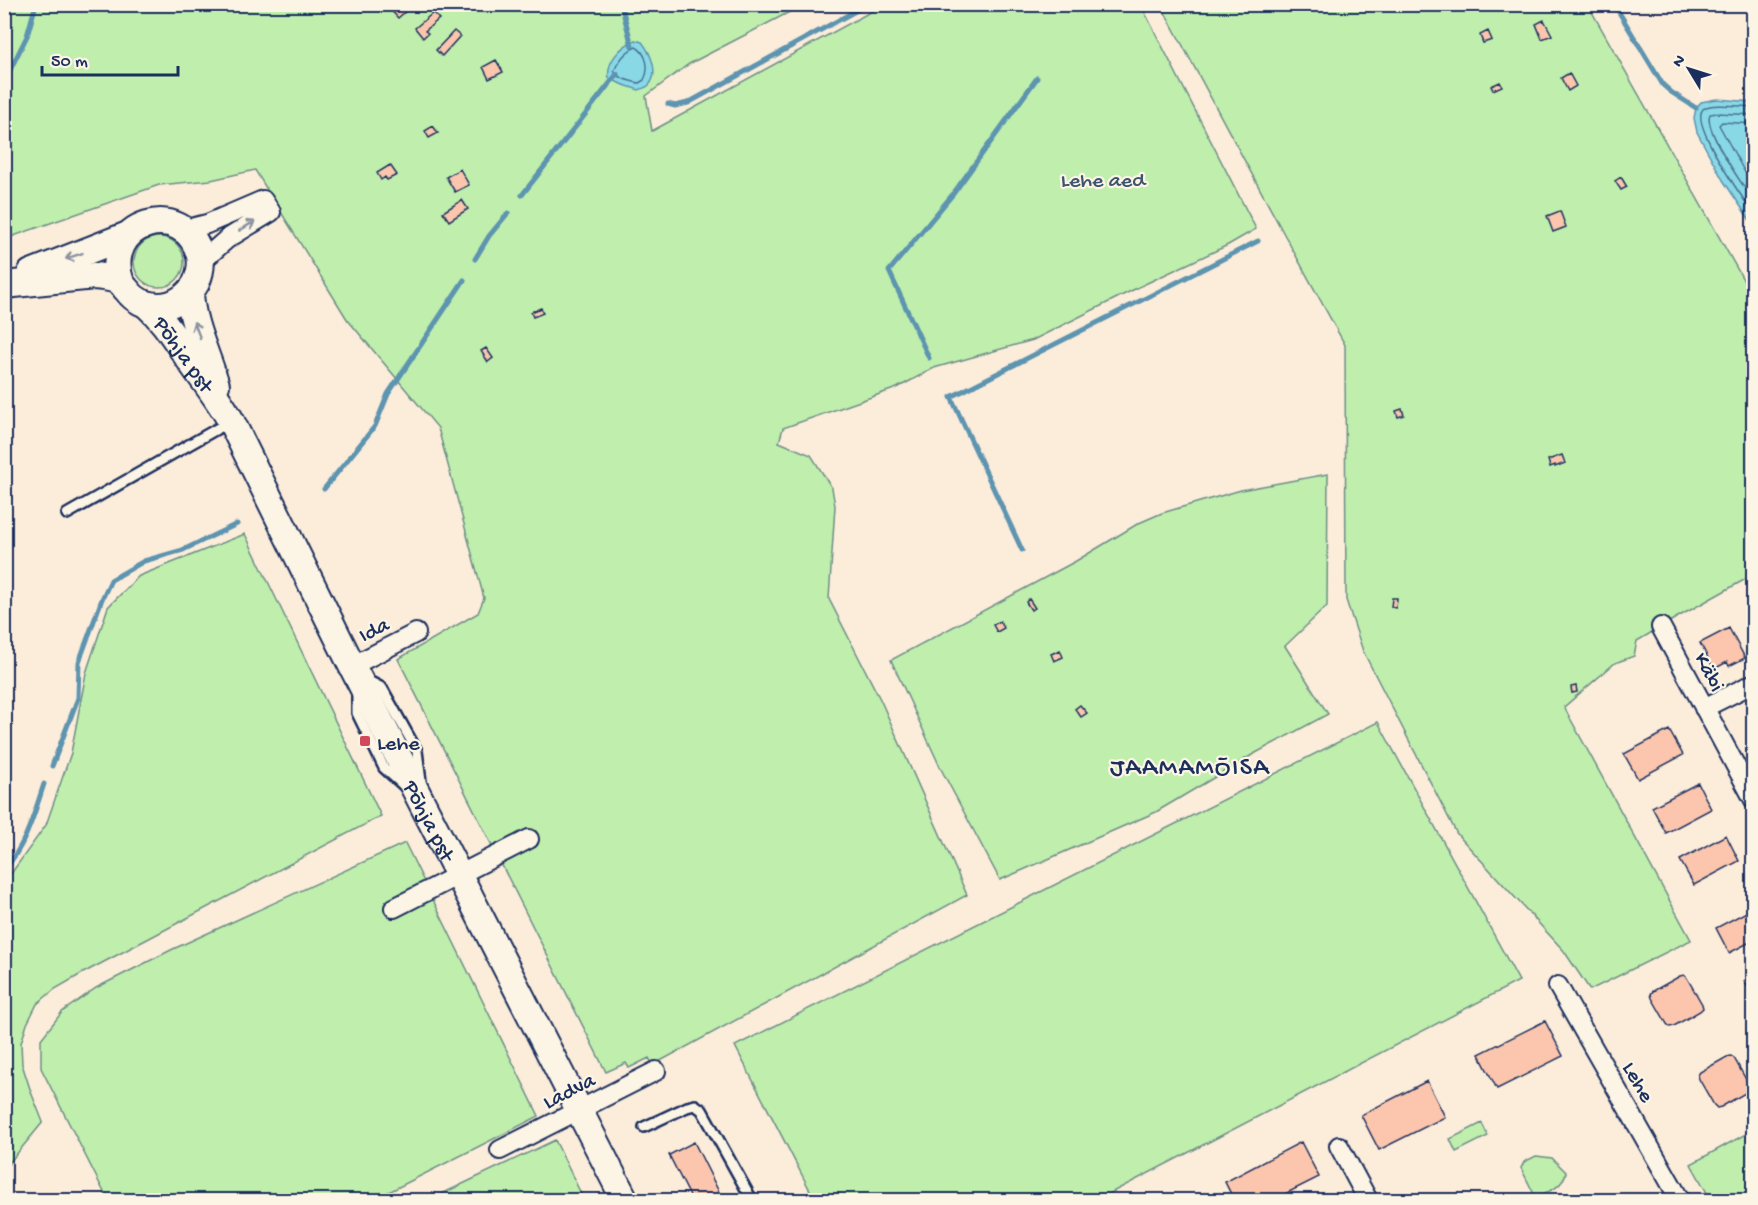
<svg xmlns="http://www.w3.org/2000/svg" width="1758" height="1205" font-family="'Gochi Hand',sans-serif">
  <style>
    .green { fill: #bfeead; stroke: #6d8e86; stroke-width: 1.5 }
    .water { fill: #89d8e6; stroke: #5d94b0; stroke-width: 1.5 }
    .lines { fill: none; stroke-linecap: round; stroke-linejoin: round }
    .shore { stroke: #477394; stroke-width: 1.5 }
    .stream { stroke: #5d94b0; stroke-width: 5 }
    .building { fill: #fbc6ad; stroke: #1b2f5e; stroke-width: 1.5 }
    .lane-casing { stroke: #1b2f5e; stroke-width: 14 }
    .street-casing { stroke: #1b2f5e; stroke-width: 22 }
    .secondary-casing { stroke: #1b2f5e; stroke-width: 30 }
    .lane { stroke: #fcf5e5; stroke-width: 9 }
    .street { stroke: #fcf5e5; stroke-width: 18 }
    .secondary { stroke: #fcf5e5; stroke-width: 26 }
    .oneway { stroke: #8c92a2 }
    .poi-dot { fill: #d1495b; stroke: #fcf5e5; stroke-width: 2 }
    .labels { text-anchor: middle; stroke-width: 4.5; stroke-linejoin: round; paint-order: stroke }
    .park-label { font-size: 22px; fill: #3c556e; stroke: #fcf5e5 }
    .street-label { font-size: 22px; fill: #1b2f5e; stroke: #fcf5e5 }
    .poi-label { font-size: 22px; fill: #1b2f5e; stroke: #fcf5e5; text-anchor: start }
    .quarter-label { font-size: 26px; letter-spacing: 1.5px; fill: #1b2f5e; stroke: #fcf5e5 }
  </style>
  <rect width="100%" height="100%" fill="#fcecda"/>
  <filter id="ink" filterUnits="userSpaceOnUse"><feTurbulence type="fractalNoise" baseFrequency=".0167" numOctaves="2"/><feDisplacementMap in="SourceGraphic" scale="12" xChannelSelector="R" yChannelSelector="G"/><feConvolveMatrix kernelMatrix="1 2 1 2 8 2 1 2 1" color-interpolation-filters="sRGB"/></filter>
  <g filter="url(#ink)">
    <!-- green -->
    <path class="green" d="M4,5H803L689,64L646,96L652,131L883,5H1141L1256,229L1228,245L1145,284L1033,340L934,368L897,388L783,428L779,442L811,455L832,488L835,506L829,599L881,701L967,895L653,1065L649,1058L629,1068L626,1063L606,1072C536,934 468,796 398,659L478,613L484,598L438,428L347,319L255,170L211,180L159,185L5,239Z
      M1161,5H1588L1753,297V575L1676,618L1637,641L1634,656L1615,663L1564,707L1691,940L1590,990L1564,951L1457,834L1363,651L1346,600L1345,345L1284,234Z
      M134 262a25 25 0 1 1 50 0a25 25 0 1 1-50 0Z
      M1328,474L1327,606L1285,646L1328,714L1252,755L1156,812L1000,880L941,769L891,660L1076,561L1139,523L1162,513L1241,490Z
      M245,534L381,816L83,973L55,989L37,1004L27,1024L21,1043L22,1064L31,1092L43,1122L5,1168V882L46,825L71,753L86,673L108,607L139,576Z
      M1378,722L1519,981L1097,1200H815L735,1046Z
      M405,843L539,1116L373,1200H108L41,1068V1039L62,1012L96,988L171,950Z
      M1482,1123L1488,1136L1456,1152L1450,1139Z
      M1753,1130V1200H1711L1691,1164Z
      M555,1140L584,1200H429Z
      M1536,1156L1552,1158L1566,1172C1563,1187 1550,1192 1535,1196L1521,1168L1524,1162Z"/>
    <!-- water -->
    <path class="water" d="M635,40L642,42C650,52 660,73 649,85C646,88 643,88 639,90L621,84L609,78C606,62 620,47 635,40Z
      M1717,99L1753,102V225L1723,180L1697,132L1694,118L1696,108L1701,102Z"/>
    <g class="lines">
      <!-- shore -->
      <path class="shore" d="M636,47C647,53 650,69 644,80L639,83C630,81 619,79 614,71C618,61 626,51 636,47Z
        M1754,107C1743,107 1710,102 1703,109C1689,123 1744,200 1754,214
        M1754,115L1718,113L1710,114C1703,129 1744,187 1754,201
        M1754,124L1722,122L1719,125L1743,169L1754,185"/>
      <!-- stream -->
      <path class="stream" d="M621,4L632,46
        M1614,4L1663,85L1671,92L1696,108
        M4,82L27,36L36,4
        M668,104L675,106L688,103L868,4
        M522,195L617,74
        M475,259L489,236L508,213
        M929,358L889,271L953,194L1037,78
        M324,489L375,426L388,394L464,280
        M1022,550L951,397L1258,241
        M52,766L78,698L79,662L102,599L111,580L144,561L183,550L237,524
        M4,870C26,845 34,814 44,784"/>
    </g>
    <!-- building -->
    <path class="building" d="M388,4H404L402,6L406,11L398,18L387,6Z
      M433,13L439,19L425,31L428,33L423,38L415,28Z
      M1544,20L1552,35L1542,39L1536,24Z
      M454,31L460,36L442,56L436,50Z
      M1488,31L1492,40L1483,43L1480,35Z
      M496,60L503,72L489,79L483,67Z
      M1569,73L1576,86L1568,91L1561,78Z
      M1500,82L1502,86L1493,90L1491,86Z
      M433,126L438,133L429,138L425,131Z
      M390,165L397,175L387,180L385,177L381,180L377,173Z
      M460,169L469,185L455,192L446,177Z
      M1621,177L1627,187L1621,190L1615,181Z
      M462,200L468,209L449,221L443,212Z
      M1560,211L1566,227L1553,232L1547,216Z
      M541,308L543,313L533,317L531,312Z
      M486,348L493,358L488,362L481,351Z
      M1402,409L1404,415L1398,417L1396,411Z
      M1562,455L1565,463L1555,467V465L1550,467L1548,460Z
      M1392,598H1397L1396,608L1391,607Z
      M1029,599L1035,608L1031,610L1026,602Z
      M1000,621L1004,628L997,632L993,625Z
      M1729,628L1745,658L1729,666L1727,662L1714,669L1700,643Z
      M1060,650L1063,657L1054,661L1051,654Z
      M1576,686L1577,692L1572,693L1571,687Z
      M1080,705L1087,713L1081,717L1075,709Z
      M1669,730L1683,755L1638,779L1624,754Z
      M1698,783L1711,809L1666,833L1652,807Z
      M1726,835L1739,861L1694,885L1680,860Z
      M1754,908V940L1729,953L1716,928Z
      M1684,975L1687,978L1702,1004L1703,1008L1700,1011L1674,1026L1670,1027L1667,1024L1652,998L1651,994L1653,991L1680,976Z
      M1754,976V997L1744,981Z
      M1545,1021L1563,1056L1497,1089L1479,1054Z
      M1731,1056L1734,1058L1749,1085L1750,1089L1747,1092L1721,1107L1717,1108L1714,1105L1699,1079L1698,1075L1700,1072L1727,1057Z
      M1427,1081L1445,1117L1379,1150L1361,1115Z
      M694,1142L723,1200H692L669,1155Z
      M1301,1142L1319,1177L1273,1200H1234L1225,1182Z"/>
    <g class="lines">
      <defs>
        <path id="lane" d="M67,514L229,422
          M357,675L382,688L417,751L424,804L384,768L357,713Z
          M644,1127L687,1107L695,1105L702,1110L752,1200"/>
        <path id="street" d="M183,230L207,224L263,200L271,212L227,239L201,262
          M1661,627L1754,800
          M352,666L416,633
          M1704,708L1754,683
          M394,908L529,839
          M1558,986L1680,1200
          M1339,1146L1368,1200
          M500,1150L656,1071"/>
        <g id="secondary">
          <path d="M31,273L128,235"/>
          <path d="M4,285L95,276C103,277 114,277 121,283C122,283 126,290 127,290C134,300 146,306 159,306C174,306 189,296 196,283C200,274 202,265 200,256C186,197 99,221 121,283"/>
          <path d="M190,292C191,324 207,354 216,385"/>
          <path id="s1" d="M146,304C164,320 175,339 189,359C203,380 219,399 231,421L352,666L625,1200"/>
        </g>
      </defs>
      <!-- lane casing -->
      <use href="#lane" class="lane-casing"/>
      <!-- street casing -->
      <use href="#street" class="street-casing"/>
      <!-- secondary casing -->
      <use href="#secondary" class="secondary-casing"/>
      <!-- lane -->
      <use href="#lane" class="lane"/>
      <!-- street -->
      <use href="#street" class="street"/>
      <!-- secondary -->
      <use href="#secondary" class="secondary"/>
    </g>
    <!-- one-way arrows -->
    <defs><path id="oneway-shaft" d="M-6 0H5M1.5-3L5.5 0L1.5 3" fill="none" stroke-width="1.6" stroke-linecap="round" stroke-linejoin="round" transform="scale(1.5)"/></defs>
    <g class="oneway">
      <use href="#oneway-shaft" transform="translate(247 226) rotate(-31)"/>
      <use href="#oneway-shaft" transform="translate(74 256) rotate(161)"/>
      <use href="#oneway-shaft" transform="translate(197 330) rotate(-111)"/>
    </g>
  </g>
  <!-- markers -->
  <rect class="poi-dot" x="359" y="735" width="12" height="12" rx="3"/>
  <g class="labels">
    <!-- park labels -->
    <g class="park-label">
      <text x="1103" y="186">Lehe aed</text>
    </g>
    <!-- street labels -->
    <g class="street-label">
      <text dy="8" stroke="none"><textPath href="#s1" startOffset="63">Põhja pst</textPath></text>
      <text transform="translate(373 628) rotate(-27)" y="8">Ida</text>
      <text transform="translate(1711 671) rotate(62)" y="8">Käbi</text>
      <text dy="8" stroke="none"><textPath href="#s1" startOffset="591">Põhja pst</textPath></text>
      <text transform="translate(1640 1081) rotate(60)" y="8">Lehe</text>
      <text transform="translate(568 1089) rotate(-27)" y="8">Ladva</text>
    </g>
    <!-- poi labels -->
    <g class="poi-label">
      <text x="377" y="749">Lehe</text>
    </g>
    <!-- quarter labels -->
    <g class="quarter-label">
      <text x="1190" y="774">JAAMAMÕISA</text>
    </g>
  </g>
  <!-- margin -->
  <rect width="1758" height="1205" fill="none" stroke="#fcf5e5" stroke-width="24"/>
  <rect x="12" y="12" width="1734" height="1181" fill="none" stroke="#1b2f5e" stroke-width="2" filter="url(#ink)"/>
  <!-- north arrow -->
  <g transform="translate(1689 69) rotate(308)" stroke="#fcf5e5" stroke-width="4.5" paint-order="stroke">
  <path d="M0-4.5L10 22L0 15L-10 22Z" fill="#1b2f5e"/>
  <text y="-9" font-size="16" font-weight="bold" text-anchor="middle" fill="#1b2f5e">N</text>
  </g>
  <!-- scale -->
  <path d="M42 66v9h136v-9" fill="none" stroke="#1b2f5e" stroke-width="3"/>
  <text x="51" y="66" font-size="18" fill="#1b2f5e" stroke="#fcf5e5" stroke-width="4.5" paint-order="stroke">50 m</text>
</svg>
